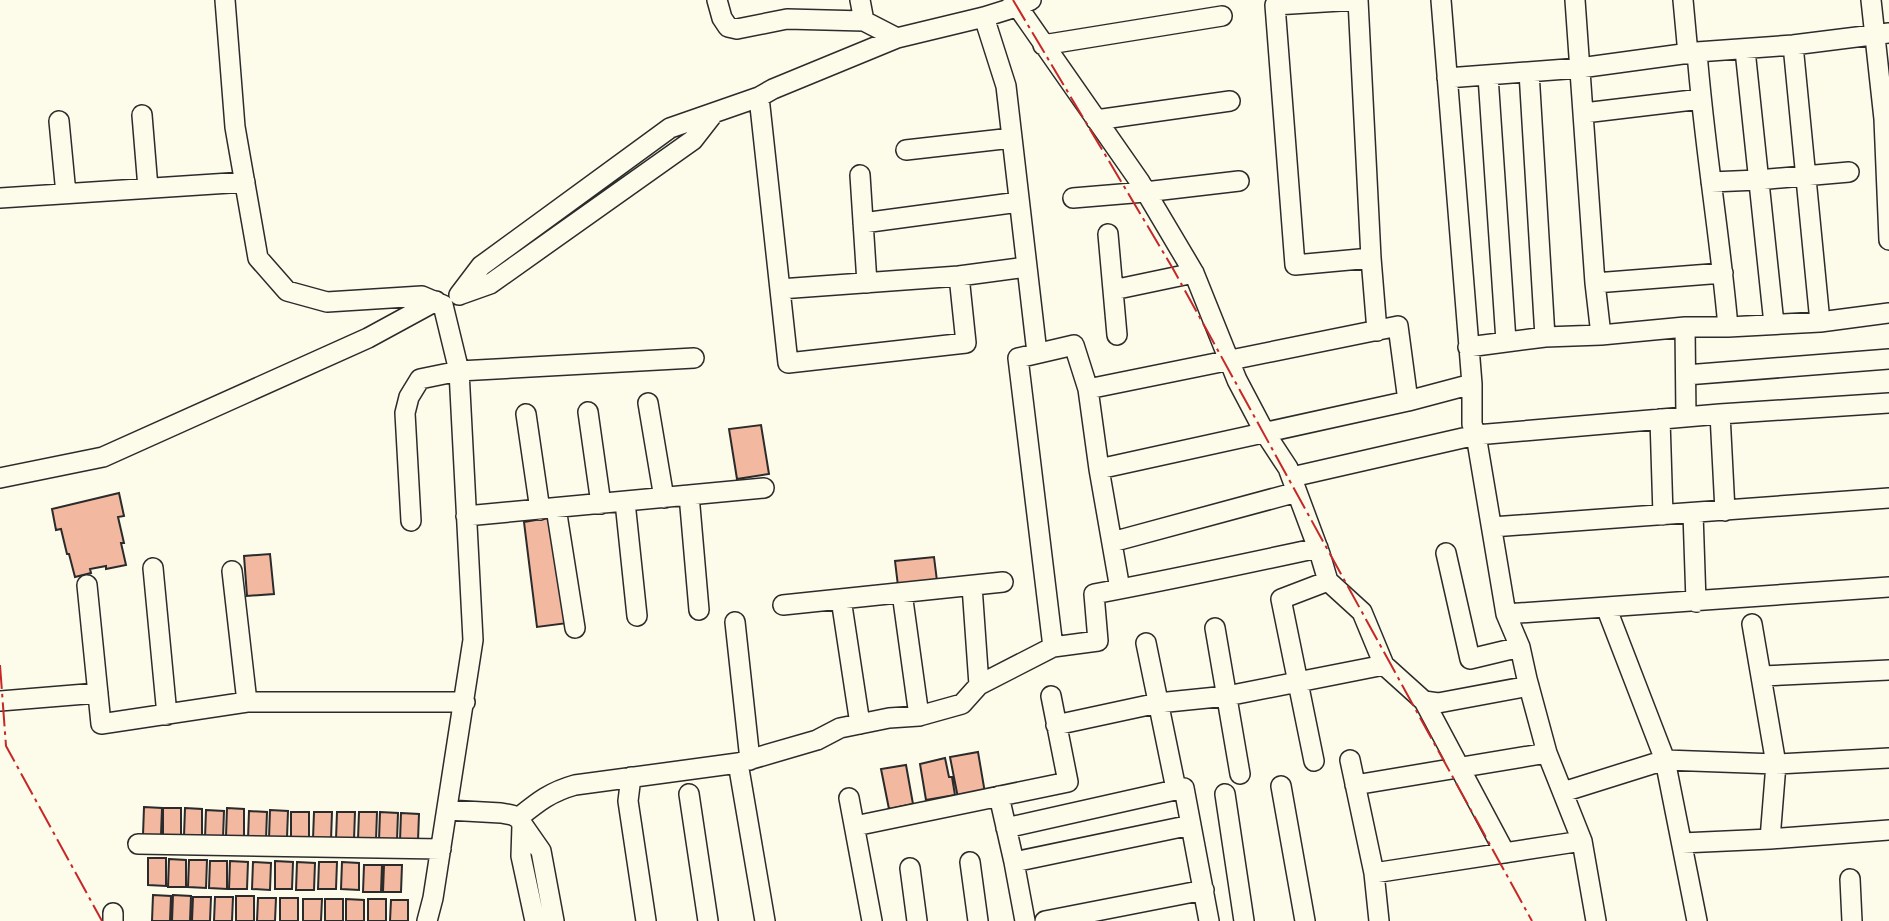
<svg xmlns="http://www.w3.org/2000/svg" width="1889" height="921" font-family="Roboto,sans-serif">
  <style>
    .building { fill: #f2b8a0; stroke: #2b2b2b; stroke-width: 2 }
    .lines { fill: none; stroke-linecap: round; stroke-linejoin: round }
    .minor-casing { stroke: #2b2b2b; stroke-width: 22 }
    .minor { stroke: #fdfbea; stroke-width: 19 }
    .power { stroke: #c62828; stroke-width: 2; stroke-dasharray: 24 5 3.5 5; stroke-linecap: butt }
  </style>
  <rect width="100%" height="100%" fill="#fdfbea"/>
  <!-- building -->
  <path class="building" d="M761,425L769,474L737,479L729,429Z
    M119,493L124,516L118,517L124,543H121L126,565L106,569V566L90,569L91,573L75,577L69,554H67L61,529L56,530L52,509Z
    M553,517L568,623L537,627L524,522Z
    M270,554L274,594L247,596L244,556Z
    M934,557L937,581L898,586L895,561Z
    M978,752L985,793L958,798L950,757Z
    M945,758L949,777H952L955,795L926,800L920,764Z
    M906,765L913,804L889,809L881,769Z
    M144,807L162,808L161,835H143Z
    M163,808H181V835H163Z
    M185,808L202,809V836H184Z
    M227,808L244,809V836H226Z
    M206,810L224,811L223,838H205Z
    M270,810L288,811L287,838H269Z
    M249,811L267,812L266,839H248Z
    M291,812H309V840L291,839Z
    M314,812H332L331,840L313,839Z
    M337,812H355L354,840L336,839Z
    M359,812H377L376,840L358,839Z
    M380,812L398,813L397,840H379Z
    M401,813L419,814L418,841H400Z
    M148,858H166V886L148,885Z
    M169,859L186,860V887H168Z
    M189,860H207L206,888L188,887Z
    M210,861H227V889L209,888Z
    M230,861L248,862L247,889H229Z
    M275,861L293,862L292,889H275Z
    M253,862L271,863L270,890L252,889Z
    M297,862L315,863L314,890H296Z
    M319,862H337L336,889H318Z
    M342,862L359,863V890L341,889Z
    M364,865H382L381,892H363Z
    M384,865H402L401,892H383Z
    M153,895L171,896L170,921H152Z
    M173,895L191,896L190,921H172Z
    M236,896H254V921H236Z
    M193,897H211L210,921H192Z
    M215,897H233L232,921H214Z
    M258,898H276L275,921H257Z
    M280,898H298V921H280Z
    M303,899H322L321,921H303Z
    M325,899H343V921H325Z
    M346,899L364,900V921H346Z
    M368,899H386V921H368Z
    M391,900H408V921H390Z"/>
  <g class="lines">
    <defs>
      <path id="minor" d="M225,0L235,127L258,258L287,291L327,302L422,296L443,305L459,371L473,640L433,898L427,921
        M717,0L722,18L728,27L737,29L787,19L864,21L897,38
        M860,0L864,21
        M1013,0L1140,182L1194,273L1237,380L1265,433L1288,468L1320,554L1328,581
        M1357,0L1275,5L1295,265L1371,258L1358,0
        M1441,0L1472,384V424L1476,435L1506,614L1520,647L1527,679L1547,753L1582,841L1596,921
        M1575,0L1595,283L1601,335
        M1683,0L1688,54
        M1871,0L1884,119L1889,240
        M984,17L1006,86L1037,353
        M1043,45L1222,16
        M1793,45L1820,322
        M1745,50L1774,324
        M1697,52C1704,144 1720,235 1728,327
        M1529,72L1545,337
        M1488,76L1506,341
        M1447,78L1580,68L1697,52L1793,45L1889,33
        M759,97L788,363L966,343L959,276L1027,267
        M1584,113L1701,99
        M142,115L148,188
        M1096,120L1230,101
        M59,121L66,194
        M906,150L1012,138
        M860,175L867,283
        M1711,182L1758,180L1849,172
        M0,198L245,182
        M1073,198L1145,192L1239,181
        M863,223L1019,202
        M1108,234L1117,335
        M1371,258L1377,331
        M1595,283L1723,273
        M780,289L959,276
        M1113,290L1194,273
        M459,295L481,266L670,128L759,97L773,89L897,38L984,17L1016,7L1031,0
        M459,295L490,284L693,140L714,113
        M1685,327L1686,417
        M1468,347L1545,337L1601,335L1685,327H1728L1820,322L1889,313
        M1686,375L1889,359
        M1088,389L1398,326L1408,401
        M648,403L664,498
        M588,412L601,504
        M526,414L540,510
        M1720,414L1725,511
        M1660,419L1663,515
        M1099,469L1408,401L1472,384
        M1292,477L1476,435L1720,414L1889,403
        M0,478L103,457L368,338L436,301
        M689,495L699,610
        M625,502L637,616
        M556,508L575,628
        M1693,513L1696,602
        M466,516L764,488
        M411,521L405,413L409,397L420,379L459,371L694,358
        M1492,527L1889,498
        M1112,542L1297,492
        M1446,553L1470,659L1520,647
        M153,568L167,715
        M232,571L247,702
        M87,585L101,724L247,702H465
        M972,586L979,685
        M1120,589L1099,469L1088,389L1074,345L1018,358L1053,647L1098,641L1094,594C1169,580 1244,564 1318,548
        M902,593L919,716
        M841,599L860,724
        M783,605L1003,582
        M1606,607L1665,760L1697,921
        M1506,614L1889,587
        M735,622L750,760
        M1752,624L1776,764L1770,839
        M1215,628L1240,774
        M1146,643L1176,789
        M1762,676L1889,670
        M0,701L98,693
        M1424,701L1505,853
        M1056,725L1158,703L1227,696L1384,665L1424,701L1438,703L1529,686
        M1350,760L1374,873L1379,921
        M1314,761L1281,599L1328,581L1362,612L1384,665
        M738,763L765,921
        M631,777L628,801L646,921
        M1355,785L1547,753
        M1281,786L1305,921
        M1563,792L1665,760L1776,764L1889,758
        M689,794L708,921
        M1225,794L1244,921
        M999,796L1014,862L1025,921
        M849,798L872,921
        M447,810L501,813L512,815L518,818L541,851L554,921
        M518,818C538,802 550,792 575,785L738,763L817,740L840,728L889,718L919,716L962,704L979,685L1053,647
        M522,825L521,856L535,921
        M855,826L1068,782L1051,696
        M1006,828L1184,788L1209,921
        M1682,843L1770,839L1889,830
        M138,844L441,849
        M970,862L978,921
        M1014,862L1191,825
        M910,868L917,921
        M1374,873L1582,841
        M1850,879L1852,921
        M113,913V921
        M1045,921L1204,890"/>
    </defs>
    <!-- minor casing -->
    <use href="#minor" class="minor-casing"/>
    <!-- minor -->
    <use href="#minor" class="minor"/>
    <!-- power -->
    <path class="power" d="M1013,0L1172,267L1532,921
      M0,665L6,746L102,921"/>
  </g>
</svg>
